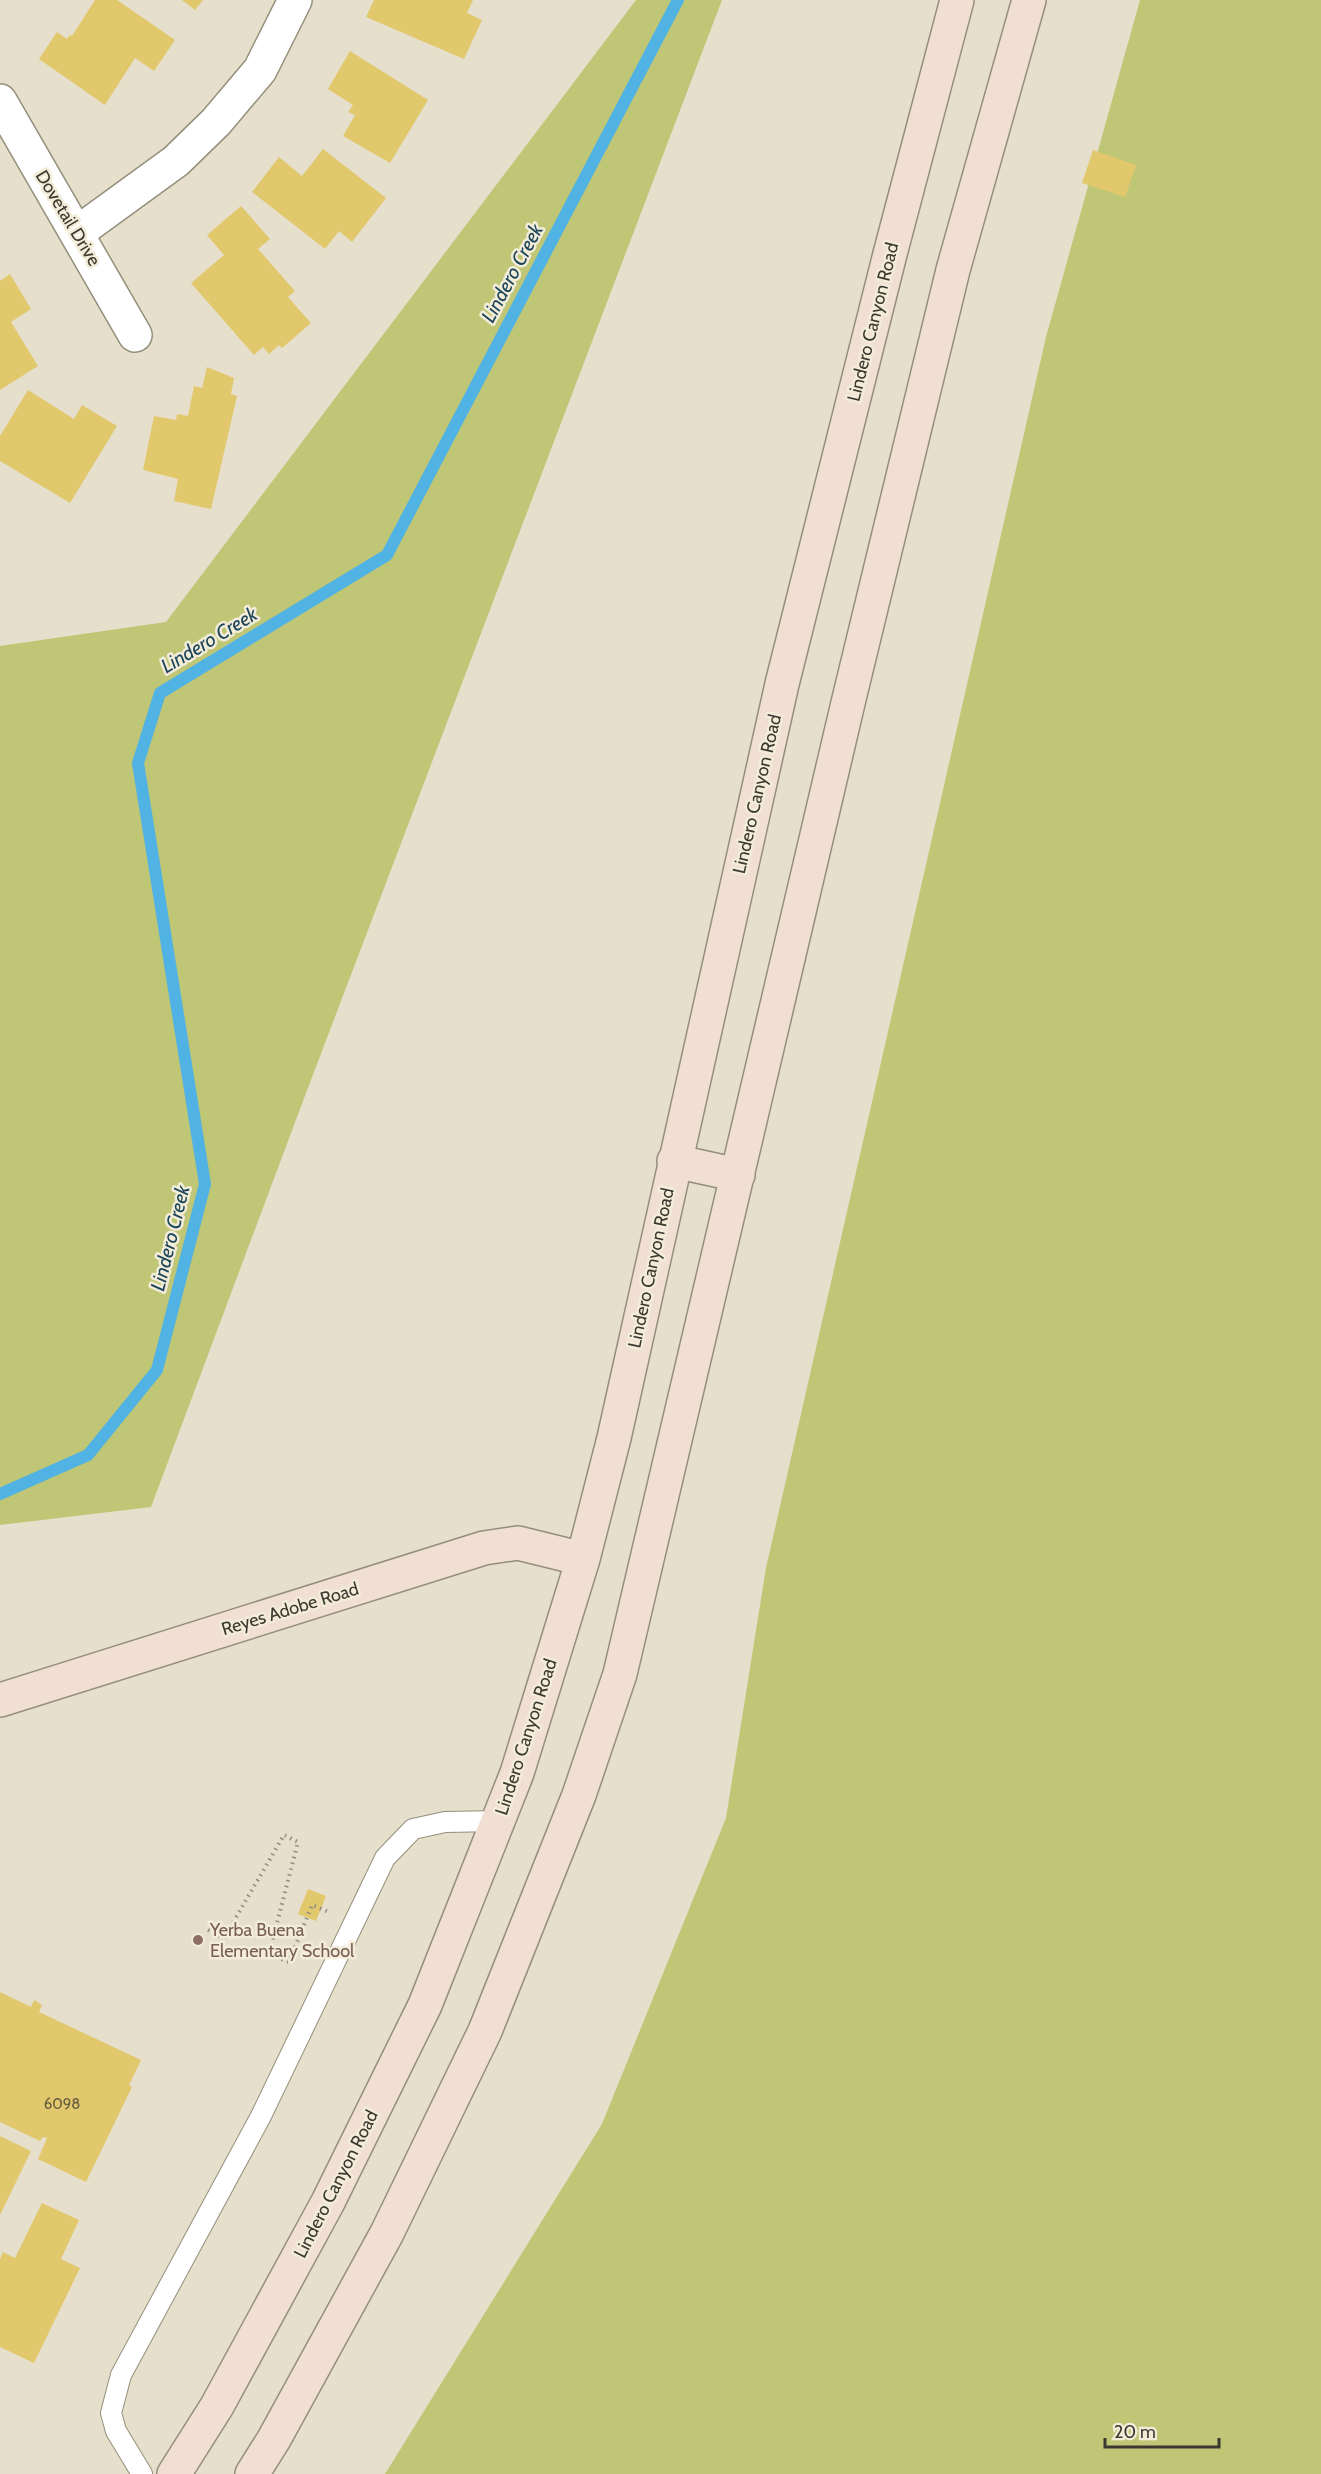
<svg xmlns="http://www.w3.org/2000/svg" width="1321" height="2474" font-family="Cabin,sans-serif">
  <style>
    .green { fill: #bfc676 }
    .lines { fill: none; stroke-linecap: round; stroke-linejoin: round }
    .stream { stroke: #51b2e4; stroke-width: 12 }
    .building { fill: #e2c86d }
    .lane-casing { stroke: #948f7c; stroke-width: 22 }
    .street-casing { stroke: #948f7c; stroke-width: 36 }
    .secondary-casing { stroke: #948f7c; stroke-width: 36 }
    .path { stroke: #928e80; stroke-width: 4; stroke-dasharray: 1.5 4.5; stroke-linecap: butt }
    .lane { stroke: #fff; stroke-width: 20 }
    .street { stroke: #fff; stroke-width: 33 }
    .secondary { stroke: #f2dfd4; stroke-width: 33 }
    .education-dot { fill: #8d6e63; stroke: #f2ecd8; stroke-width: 2 }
    .labels { text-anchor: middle; stroke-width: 5; stroke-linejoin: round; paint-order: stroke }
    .number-label { font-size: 15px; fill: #645c3f }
    .street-label { font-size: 18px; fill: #3a3830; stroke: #f2ecd8 }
    .education-label { font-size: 18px; fill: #785e54; stroke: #f2ecd8; text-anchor: start }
    .water-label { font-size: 20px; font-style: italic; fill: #1c455a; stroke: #f2ecd8 }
  </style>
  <rect width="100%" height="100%" fill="#e5dfcb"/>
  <!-- green -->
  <path class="green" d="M636,0H722L306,1093L151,1507L0,1525V646L166,622Z
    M1140,0H1321V2474H385L602,2124L726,1818L766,1568L1046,337Z"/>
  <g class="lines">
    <!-- stream -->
    <path class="stream" d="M0,1494L88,1455L157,1370L205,1184L138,763L160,693L387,555L678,0"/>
  </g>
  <!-- building -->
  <path class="building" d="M95,0H117L175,40L154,71L135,58L105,105L39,59L57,32L67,39L70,35L72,36Z
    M182,0H203L195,10Z
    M374,0H473L467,13L482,20L464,59L366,17Z
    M350,51L428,100L390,163L343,136L355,115L348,112L353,105L328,89Z
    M323,149L386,198L352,242L339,231L325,249L252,192L279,157L302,176Z
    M1093,150L1136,165L1125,197L1082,183Z
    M241,206L270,239L258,249L295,291L288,297L311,323L282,348L279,345L269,354L263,347L254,355L191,283L224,255L207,235Z
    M10,274L31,309L11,322L38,366L0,390V281Z
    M207,367L234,378L231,394L237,396L211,509L174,501L178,479L143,470L154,416L176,420L177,414L188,416L194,386L202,388Z
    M28,390L74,419L82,405L117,426L70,503L0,461V436Z
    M308,1889L326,1896L316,1921L298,1914Z
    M0,1992L31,2007L34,2000L42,2005L39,2012L141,2060L129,2085L132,2087L86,2182L38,2159L47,2138L43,2137L40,2141L0,2122Z
    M0,2136L31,2151L0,2215Z
    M42,2203L79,2220L61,2259L80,2268L34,2363L0,2347V2259L3,2252L15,2258Z"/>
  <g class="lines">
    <defs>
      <path id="lane" d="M142,2474L116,2431L111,2413L121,2375L261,2116L385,1858L413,1829L445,1822L498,1821"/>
      <path id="street" d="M0,101L135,335
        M77,233L176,161L216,122L260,70L295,0"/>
      <path id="secondary" d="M674,1161L738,1175
        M0,1700L484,1548L518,1543L583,1559
        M174,2474L217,2406L328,2202L425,2005L517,1773L583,1559L614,1438L782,684L890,254L957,0
        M252,2474L274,2439L387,2233L485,2031L579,1795L620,1674L848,703L953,270L1029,0"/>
    </defs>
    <!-- lane casing -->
    <use href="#lane" class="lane-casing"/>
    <!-- street casing -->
    <use href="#street" class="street-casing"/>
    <!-- secondary casing -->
    <use href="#secondary" class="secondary-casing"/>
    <!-- path -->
    <path class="path" d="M208,1930L224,1938L284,1835L298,1842L269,1954L289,1962L312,1905L329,1912"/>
    <!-- lane -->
    <use href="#lane" class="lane"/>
    <!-- street -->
    <use href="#street" class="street"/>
    <!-- secondary -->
    <use href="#secondary" class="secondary"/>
  </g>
  <!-- markers -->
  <circle class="education-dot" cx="198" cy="1940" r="6"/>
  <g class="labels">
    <!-- number labels -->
    <g class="number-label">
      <text x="62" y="2109">6098</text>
    </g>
    <!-- street labels -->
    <g class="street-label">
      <text transform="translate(68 218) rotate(59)" y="6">Dovetail Drive</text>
      <text transform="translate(873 322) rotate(-76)" y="6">Lindero Canyon Road</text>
      <text transform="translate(757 794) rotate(-77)" y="6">Lindero Canyon Road</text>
      <text transform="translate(651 1268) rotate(-78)" y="6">Lindero Canyon Road</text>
      <text transform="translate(290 1609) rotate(-17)" y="6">Reyes Adobe Road</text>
      <text transform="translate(526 1737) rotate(-72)" y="6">Lindero Canyon Road</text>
      <text transform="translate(336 2184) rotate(-63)" y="6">Lindero Canyon Road</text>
    </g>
    <!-- education labels -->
    <g class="education-label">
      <text x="210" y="1936">Yerba Buena<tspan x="210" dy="21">Elementary School</tspan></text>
    </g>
    <!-- water labels -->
    <g class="water-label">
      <text transform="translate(512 273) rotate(-62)" y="7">Lindero Creek</text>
      <text transform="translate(209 640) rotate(-31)" y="7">Lindero Creek</text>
      <text transform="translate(170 1238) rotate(-76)" y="7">Lindero Creek</text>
    </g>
  </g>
  <!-- scale -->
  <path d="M1105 2438v9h114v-9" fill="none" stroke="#3a3830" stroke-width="3"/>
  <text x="1114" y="2438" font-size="18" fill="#3a3830" stroke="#f2ecd8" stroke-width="4.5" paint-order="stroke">20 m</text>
</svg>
